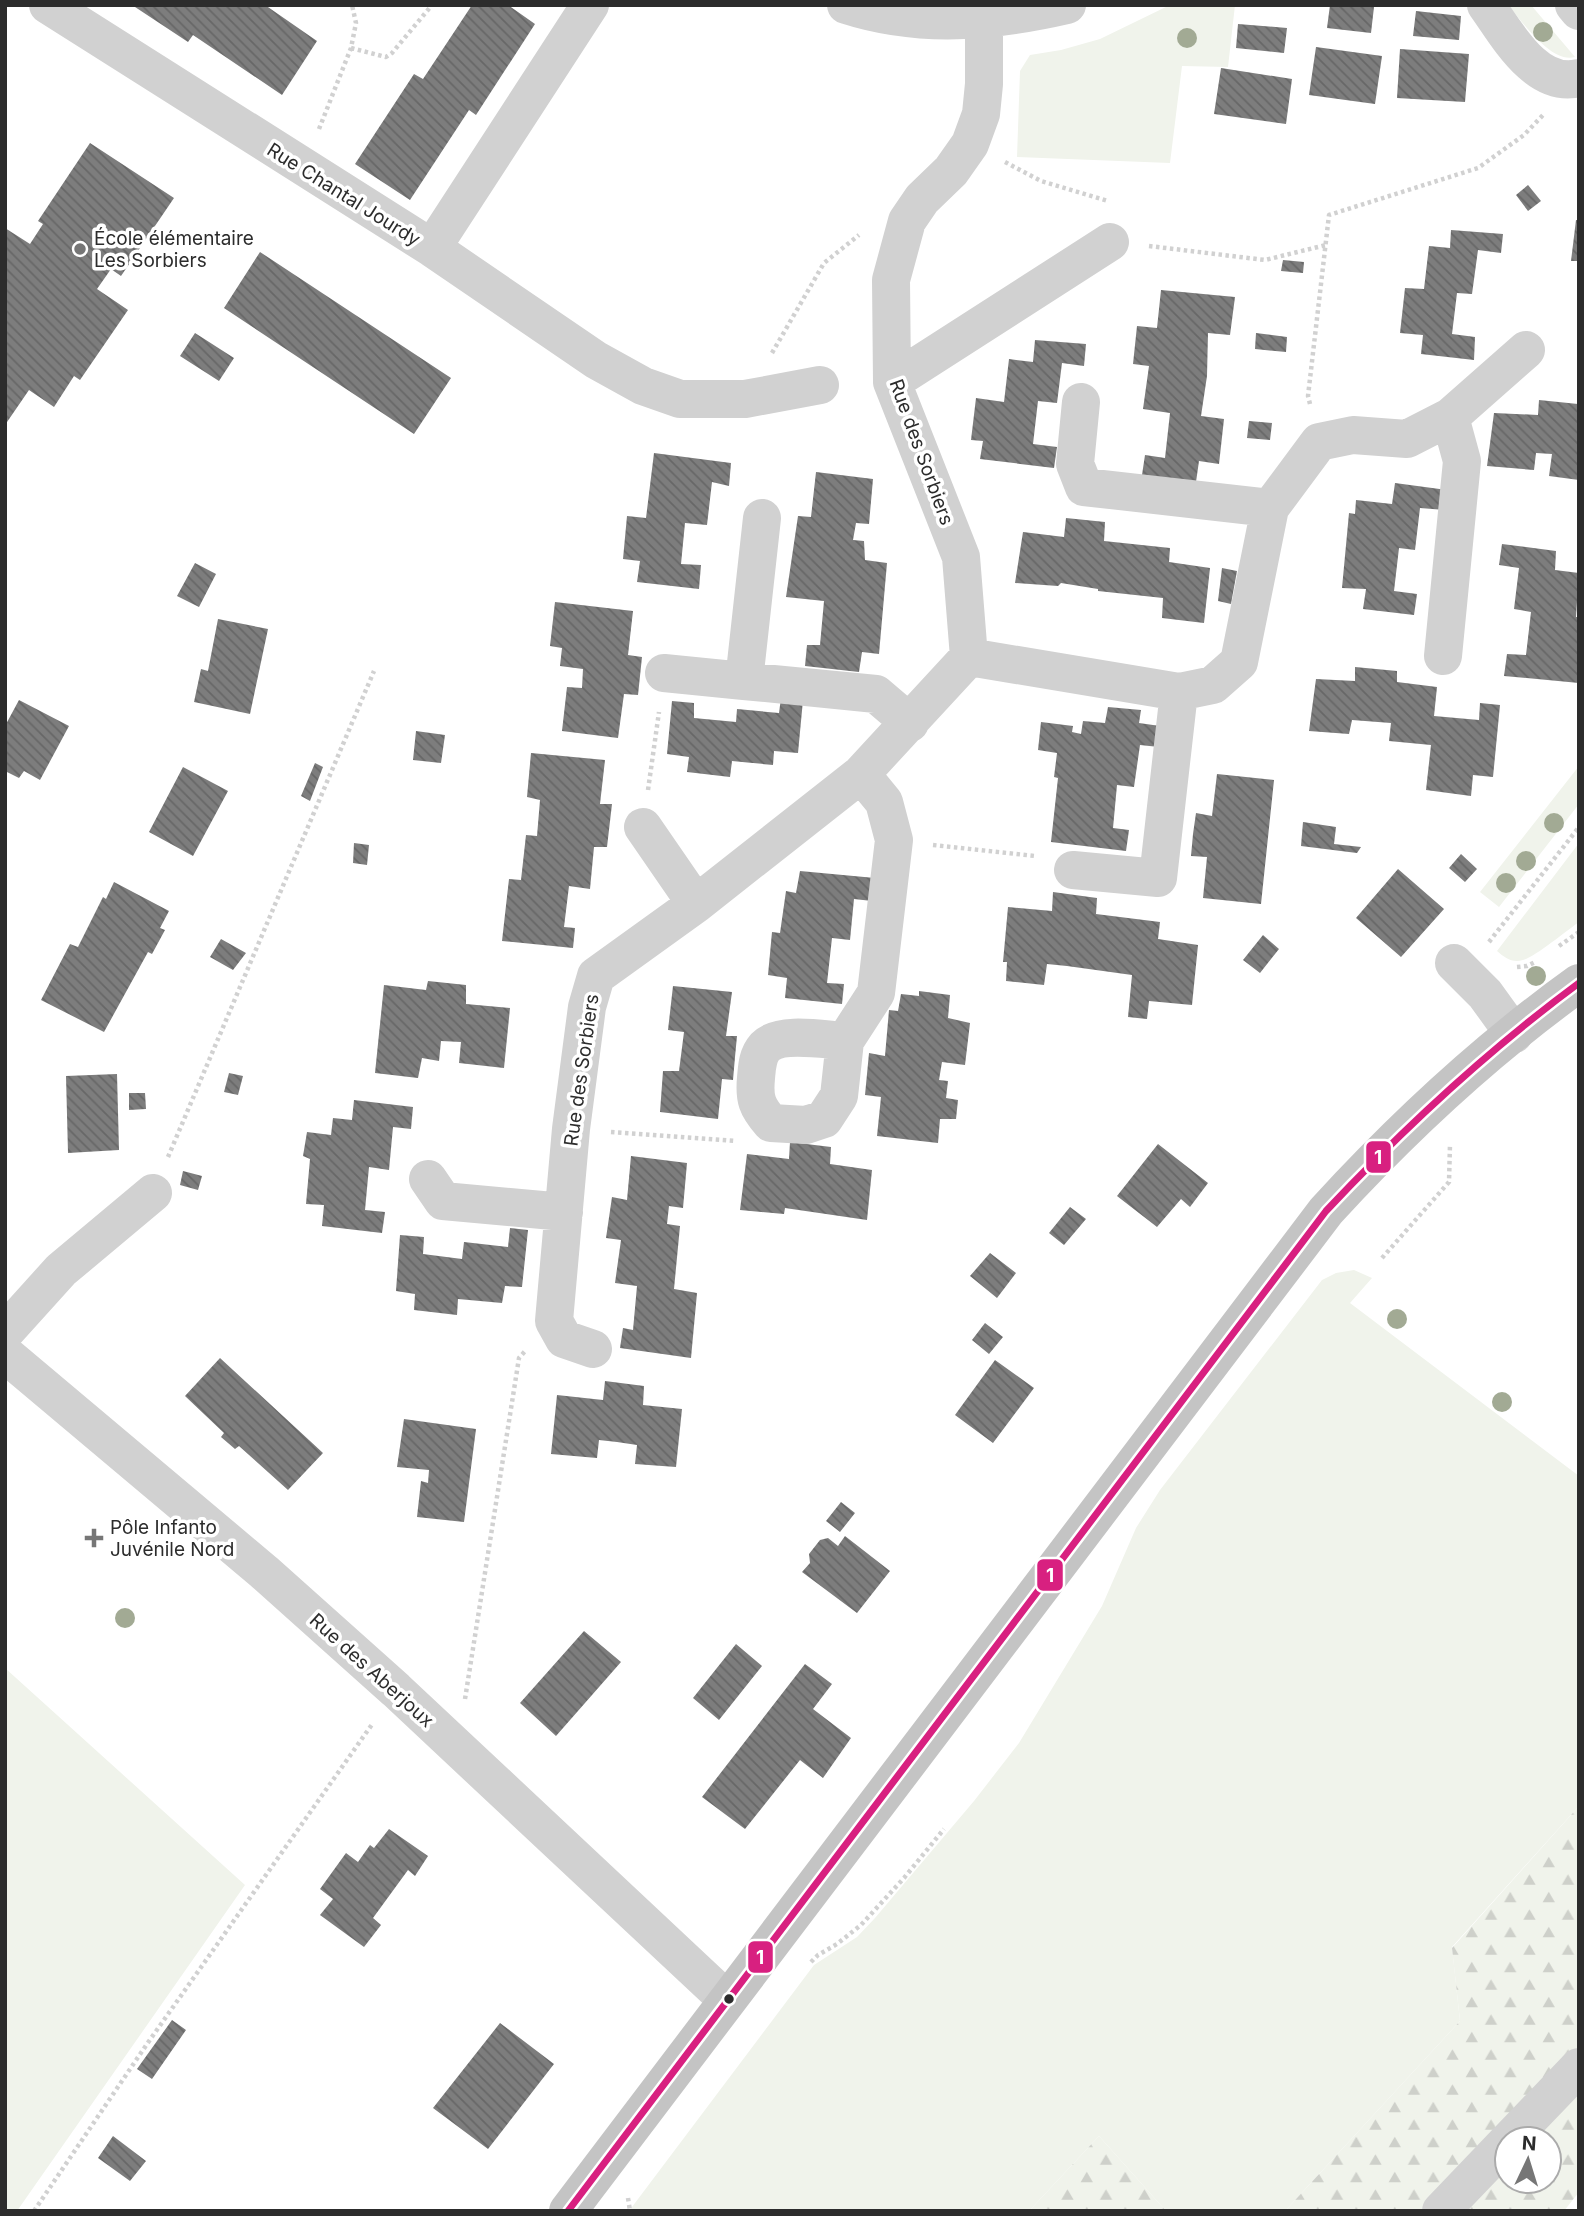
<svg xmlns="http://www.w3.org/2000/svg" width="1584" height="2216" font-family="Inter,sans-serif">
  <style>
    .green { fill: #f0f3eb }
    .forest { fill: url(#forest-firs); fill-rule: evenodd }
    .building { fill: url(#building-back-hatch) }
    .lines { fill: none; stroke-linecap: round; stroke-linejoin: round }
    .path { stroke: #d1d1d1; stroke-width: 4.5; stroke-dasharray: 3.5 3.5; stroke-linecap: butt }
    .minor { stroke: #d1d1d1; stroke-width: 38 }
    .major { stroke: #c4c4c4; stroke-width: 38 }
    .bus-1-casing { stroke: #fff; stroke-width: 12 }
    .bus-1 { stroke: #d82080; stroke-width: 7 }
    .tree { fill: #a2aa94 }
    .poi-dot { fill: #767676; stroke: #fff; stroke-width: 2.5 }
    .bus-dot { fill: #2c2c2c; stroke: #fff; stroke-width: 2.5 }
    .labels { text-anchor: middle; stroke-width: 7; stroke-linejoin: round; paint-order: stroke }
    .street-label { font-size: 19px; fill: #2c2c2c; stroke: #fff }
    .poi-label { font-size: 19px; fill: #2c2c2c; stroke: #fff; text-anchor: start }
    .line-badge { stroke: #fff; stroke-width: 2.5 }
    .badge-label { font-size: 19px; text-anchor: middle; font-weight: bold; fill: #fff }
  </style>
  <defs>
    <pattern id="forest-firs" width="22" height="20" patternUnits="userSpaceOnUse" patternTransform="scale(1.75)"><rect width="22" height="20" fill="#f0f3eb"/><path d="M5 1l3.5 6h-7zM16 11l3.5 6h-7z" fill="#ced0ca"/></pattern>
    <pattern id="building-back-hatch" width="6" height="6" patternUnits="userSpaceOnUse" patternTransform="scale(1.75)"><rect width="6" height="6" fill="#7d7d7d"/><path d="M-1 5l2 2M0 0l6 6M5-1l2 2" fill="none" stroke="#676767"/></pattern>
  </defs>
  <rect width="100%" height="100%" fill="#fff"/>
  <!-- green -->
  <path class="green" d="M1170,5H1235L1228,67L1182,66L1170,163L1017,157L1020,71L1030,55L1061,50L1100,39Z
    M1508,5H1531L1575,57C1551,64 1522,21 1508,5Z
    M1579,766V804L1499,907L1480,892Z
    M1579,843V922C1566,931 1535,957 1523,960C1512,963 1505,958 1497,951Z
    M1354,1270L1372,1278L1350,1303L1579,1476V1806L1452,1947L1460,2021L1285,2211H1166L1099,2136L1029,2211H629L814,1965L857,1937L875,1918L974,1801L1019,1743L1102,1606L1136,1528L1160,1490L1322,1280L1336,1273Z
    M5,1668L245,1885L17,2211H5Z"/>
  <!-- forest -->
  <path class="forest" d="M1579,1806V2192L1564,2211H1285L1460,2021L1452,1948ZM1507,2139H1549V2181H1507Z
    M1099,2136L1166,2211H1029Z"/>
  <!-- building -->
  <path class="building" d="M132,5H265L317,41L282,95L193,35L188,42Z
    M472,5H508L535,24L476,115L469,110L410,200L355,164L414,74L423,79Z
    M1330,5L1374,7L1371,33L1327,28Z
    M1416,11L1461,16L1459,40L1413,36Z
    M1238,24L1287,28L1284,53L1236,48Z
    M1316,47L1382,56L1375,104L1309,95Z
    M1400,49L1469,54L1465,102L1397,98Z
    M1221,68L1292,79L1286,124L1214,114Z
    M90,143L174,198L121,276L111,269L97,289L128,310L80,380L74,376L54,407L29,390L5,425V228L30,244L43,224L38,221Z
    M1528,185L1541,201L1528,211L1516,195Z
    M1576,220H1579V261H1571Z
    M1451,230L1503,234L1501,253L1478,250L1472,294L1457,293L1452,334L1475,337L1474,360L1421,354L1423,335L1400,333L1405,288L1424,289L1429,246L1450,248Z
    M260,252L451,378L414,434L224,308Z
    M1283,260L1304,262L1303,273L1281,271Z
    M1161,290L1235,297L1230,335L1208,333L1207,376L1201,416L1224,419L1219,464L1199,461L1196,482L1142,475L1145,455L1165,458L1170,413L1143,409L1149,366L1133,364L1137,326L1157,328Z
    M195,333L234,358L219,381L180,356Z
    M1256,333L1287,337L1286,352L1255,349Z
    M1035,340L1086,344L1084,366L1062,363L1057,403L1038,401L1033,444L1057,447L1054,468L980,459L983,441L971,440L976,398L1004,402L1009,359L1033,362Z
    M1539,400L1578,404L1579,480L1549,476L1552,454L1536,453L1534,470L1487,466L1494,413L1538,415Z
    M1249,421L1272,423L1270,440L1247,438Z
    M654,453L731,463L729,486L712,482L707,525L685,523L681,564L701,565L699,589L637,582L640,561L623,559L627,516L646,518Z
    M816,472L873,479L869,524L856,523L853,540L864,541L865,560L887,563L879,654L862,652L859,672L805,666L807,645H820L824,601L786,597L798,516L811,517Z
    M1395,483L1447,490L1445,510L1420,508L1415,550L1399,548L1394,591L1417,594L1414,615L1363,609L1366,589L1342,588L1349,513L1355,514L1356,500L1392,504Z
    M1066,518L1105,522L1104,541L1170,548L1169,562L1210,568L1204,623L1162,618L1163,598L1098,591V589L1061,583L1058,586L1015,583L1023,532L1064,537Z
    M1502,544L1556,551L1555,570L1579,573L1576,617H1579V683L1504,676L1507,654L1526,655L1531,612L1514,609L1519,568L1499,565Z
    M195,563L216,574L199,607L177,596Z
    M1222,568L1237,571L1231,604L1218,601Z
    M555,602L633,611L628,655L642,657L638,695L624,694L618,738L562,731L567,687L582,688L583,669L560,666L562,648L550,646Z
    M218,619L268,629L250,714L194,702L201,669L208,671Z
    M1355,667L1397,671V682L1437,687L1434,716L1479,720L1480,703L1500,705L1493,777L1473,775L1471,796L1426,790L1431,745L1389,741L1391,723L1352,720L1349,734L1309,731L1316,679L1355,681Z
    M781,698L803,700L798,753L774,751L773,765L732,761L730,777L687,772L689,757L667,754L672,701L694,703V718L736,722L737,709L779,713Z
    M19,700L69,726L40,780L24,771L19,778L5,771V726Z
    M1108,707L1141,710L1139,723L1160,726L1159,747L1140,745L1134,787L1117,785L1113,828L1129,830L1126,851L1051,842L1058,778L1054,777L1057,753L1038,750L1041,722L1073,726L1072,732L1081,734L1083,721L1105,723Z
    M416,731L445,735L441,763L413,760Z
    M531,753L605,760L600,804H612L607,847H594L590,889L569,886L564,927L575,928L573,948L502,941L509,879L521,880L526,835L537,836L540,800L527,797Z
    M315,763L323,767L310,801L301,796Z
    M183,767L228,791L193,856L149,832Z
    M1217,774L1274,780L1261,904L1203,898L1207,857L1191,856L1193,834L1196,813L1212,816Z
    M1303,822L1336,827L1334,844L1361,847L1357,853L1301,846Z
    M354,843L369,845L367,865L353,863Z
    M1461,854L1477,869L1465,882L1449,868Z
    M1398,869L1444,909L1401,957L1356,918Z
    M800,871L875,878L872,901L854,899L850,940L832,938L827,983L844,984L842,1004L785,998L787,978L768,975L772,932L780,933L786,891L796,893Z
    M114,882L169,911L160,928L165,930L152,954L148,952L104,1032L41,1000L70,944L78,947L103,897L106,899Z
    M1053,892L1097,898L1096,914L1160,922L1158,939L1198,945L1192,1005L1149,1001L1147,1019L1128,1017L1132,975L1067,966L1047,964L1044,985L1006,981L1007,962H1003L1008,907L1052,911Z
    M1263,935L1279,949L1260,973L1243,960Z
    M221,939L246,953L233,970L210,957Z
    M428,981L466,985V1004L510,1008L504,1068L459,1063L461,1042L441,1041L439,1061L422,1058L418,1078L375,1073L384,985L426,990Z
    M673,986L732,992L726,1036H737L735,1057L733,1080L722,1079L718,1119L660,1112L663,1071H679L684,1032L668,1030Z
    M919,991L950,995L948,1018L970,1023L965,1065L942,1062L939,1080L948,1081L946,1098L958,1100L956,1119H940L938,1143L877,1136L881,1097L865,1095L869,1053L885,1056L889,1010L898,1011L901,994L919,996Z
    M229,1073L243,1076L238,1095L224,1092Z
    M117,1074L119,1150L68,1153L66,1076Z
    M129,1093H145L146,1109L129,1110Z
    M354,1100L413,1107L411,1129L393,1127L389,1170L369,1167L365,1210L385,1212L382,1233L322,1226L324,1205L306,1204L310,1159L303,1156L307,1132L331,1135L333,1118L352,1120Z
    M790,1142L831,1147L830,1164L872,1170L867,1220L785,1208L784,1214L740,1210L747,1154L789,1159Z
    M1158,1144L1208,1183L1190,1207L1181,1199L1157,1227L1117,1196Z
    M631,1156L687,1163L683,1208L669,1206L667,1224L680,1226L674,1289L697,1293L691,1358L620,1348L623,1328L633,1330L637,1286L615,1283L621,1240L606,1238L612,1197L627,1200Z
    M183,1171L202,1176L198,1190L180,1185Z
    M1070,1207L1086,1219L1064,1245L1049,1233Z
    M510,1228L528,1230L522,1287L505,1286L502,1303L458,1299L457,1315L414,1310L415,1294L396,1291L400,1235L424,1237L423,1254L462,1259L464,1242L508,1247Z
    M990,1253L1016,1273L997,1298L970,1276Z
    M985,1323L1003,1337L989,1354L972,1340Z
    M220,1358L323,1453L288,1490L239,1446L235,1449L221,1437L224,1433L185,1396Z
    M995,1360L1034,1388L993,1443L955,1415Z
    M605,1381L644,1386L643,1405L682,1409L676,1467L635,1464L637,1445L617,1442L599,1440L597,1458L551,1454L557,1395L603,1400Z
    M404,1419L476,1429L464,1522L417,1517L421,1481L428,1483L429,1470L397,1467Z
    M841,1502L855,1513L840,1532L826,1521Z
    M845,1536L890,1571L857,1613L802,1572L810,1563L809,1554L820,1540L828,1538L838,1546Z
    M584,1631L621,1662L556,1736L520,1703Z
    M736,1644L762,1666L719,1720L693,1698Z
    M805,1664L832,1684L813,1709L851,1738L823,1778L800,1760L745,1829L702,1797Z
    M389,1829L428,1856L415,1876L408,1870L373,1918L381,1925L364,1947L320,1915L333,1899L320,1889L346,1853L358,1862L370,1845L374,1848Z
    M172,2020L186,2030L152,2079L137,2069Z
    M500,2023L554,2064L488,2149L433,2108Z
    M113,2136L146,2161L130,2181L98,2158Z"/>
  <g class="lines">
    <!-- path -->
    <path class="path" d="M351,48L386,57L392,53L432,5
      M319,129L351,48L356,23L352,5
      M1005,162L1041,181L1108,201
      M1149,246L1265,260L1326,245
      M772,353L824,263L859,235
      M1310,404L1308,396L1329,215L1478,168L1524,135L1544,114
      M648,790L659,712
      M933,845L1035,856
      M1489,942L1579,827
      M1559,946L1579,932
      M1517,967L1527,966L1535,962
      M611,1132L735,1141
      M168,1157L374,671
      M1382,1258L1449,1182L1450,1144
      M465,1699L519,1358L526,1350
      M811,1962L818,1955L837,1944L861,1925L904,1878L944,1829
      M628,2198L630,2211
      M34,2211L147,2044L373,1723"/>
    <!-- minor -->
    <path class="minor" d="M48,5L432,248L590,5
      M846,5C920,29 993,22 1067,5
      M1486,5C1507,34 1536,89 1579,78
      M1574,5L1579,11
      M432,248L596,360L643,386L680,399H745L820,385
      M892,382L1110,242
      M1081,402L1075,464L1084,487L1270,508
      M762,518L744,681L876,694L910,723
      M1443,656L1462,461L1450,417
      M969,657L961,557L892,382L891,280L907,221L922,199L951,171L970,144L981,114L984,84V20
      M664,673L744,681
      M643,827L696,904
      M1073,870L1158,878L1179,692
      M1454,963L1485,994L1514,1034
      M845,1041C825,1040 780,1031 765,1047C757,1056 757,1068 756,1078C754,1099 757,1107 771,1123L806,1125L824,1119L839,1096L845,1041L876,993L894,840L884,802L861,774
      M428,1179L443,1201L564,1212
      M5,1332L61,1270L153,1193
      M593,1349L564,1339L554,1321L571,1129L587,1007L596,976L696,904L861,774L969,657L1179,692L1213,685L1239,662L1270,508L1319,442L1353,435L1407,439L1450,417L1526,350
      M5,1354L264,1572L396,1690L727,2000
      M1510,2139L1579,2067
      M1441,2211L1507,2142"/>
    <!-- major -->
    <path class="major" d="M568,2211L1326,1211C1402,1128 1487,1049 1579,983"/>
    <defs>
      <path id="bus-1" d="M568,2211L1326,1211C1404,1128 1487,1051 1579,983"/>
    </defs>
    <!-- bus-1 casing -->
    <use href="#bus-1" class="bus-1-casing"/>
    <!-- bus-1 -->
    <use href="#bus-1" class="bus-1"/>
  </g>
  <!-- trees -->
  <g class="tree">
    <circle cx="1543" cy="32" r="10"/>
    <circle cx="1187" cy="38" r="10"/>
    <circle cx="1554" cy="823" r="10"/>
    <circle cx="1526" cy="861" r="10"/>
    <circle cx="1506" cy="883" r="10"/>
    <circle cx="1536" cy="976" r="10"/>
    <circle cx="1397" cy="1319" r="10"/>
    <circle cx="1502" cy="1402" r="10"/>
    <circle cx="125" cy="1618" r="10"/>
  </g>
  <!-- markers -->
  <g class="poi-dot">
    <circle cx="80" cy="249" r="7"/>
    <path d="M90.5 1527.5h7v7h7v7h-7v7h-7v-7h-7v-7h7z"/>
  </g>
  <circle class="bus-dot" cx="729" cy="1999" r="6"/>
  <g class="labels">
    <!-- street labels -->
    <g class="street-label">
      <text transform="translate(344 194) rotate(32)" y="7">Rue Chantal Jourdy</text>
      <text transform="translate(922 452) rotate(70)" y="7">Rue des Sorbiers</text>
      <text transform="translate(581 1070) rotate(-82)" y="7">Rue des Sorbiers</text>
      <text transform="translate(372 1670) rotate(42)" y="7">Rue des Aberjoux</text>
    </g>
    <!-- poi labels -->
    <g class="poi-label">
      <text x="94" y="245">École élémentaire<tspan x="94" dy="22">Les Sorbiers</tspan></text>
      <text x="110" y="1534">Pôle Infanto<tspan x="110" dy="22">Juvénile Nord</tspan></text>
    </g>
  </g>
  <g class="line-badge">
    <rect x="1365" y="1140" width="27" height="34" rx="7" fill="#d82080"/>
    <rect x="1036" y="1558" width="28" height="34" rx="7" fill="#d82080"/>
    <rect x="747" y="1940" width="27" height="34" rx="7" fill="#d82080"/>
  </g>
  <g class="badge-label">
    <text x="1378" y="1164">1</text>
    <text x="1050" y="1582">1</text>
    <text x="760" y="1964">1</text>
  </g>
  <!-- border -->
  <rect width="1584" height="2216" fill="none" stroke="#2c2c2c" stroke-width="14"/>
  <!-- north arrow -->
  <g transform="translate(1528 2160) rotate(4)"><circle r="33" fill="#ffffff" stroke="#ababab" stroke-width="2"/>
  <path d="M0-5L12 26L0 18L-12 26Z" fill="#767676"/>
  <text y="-10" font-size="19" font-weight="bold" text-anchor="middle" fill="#2c2c2c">N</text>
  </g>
</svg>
